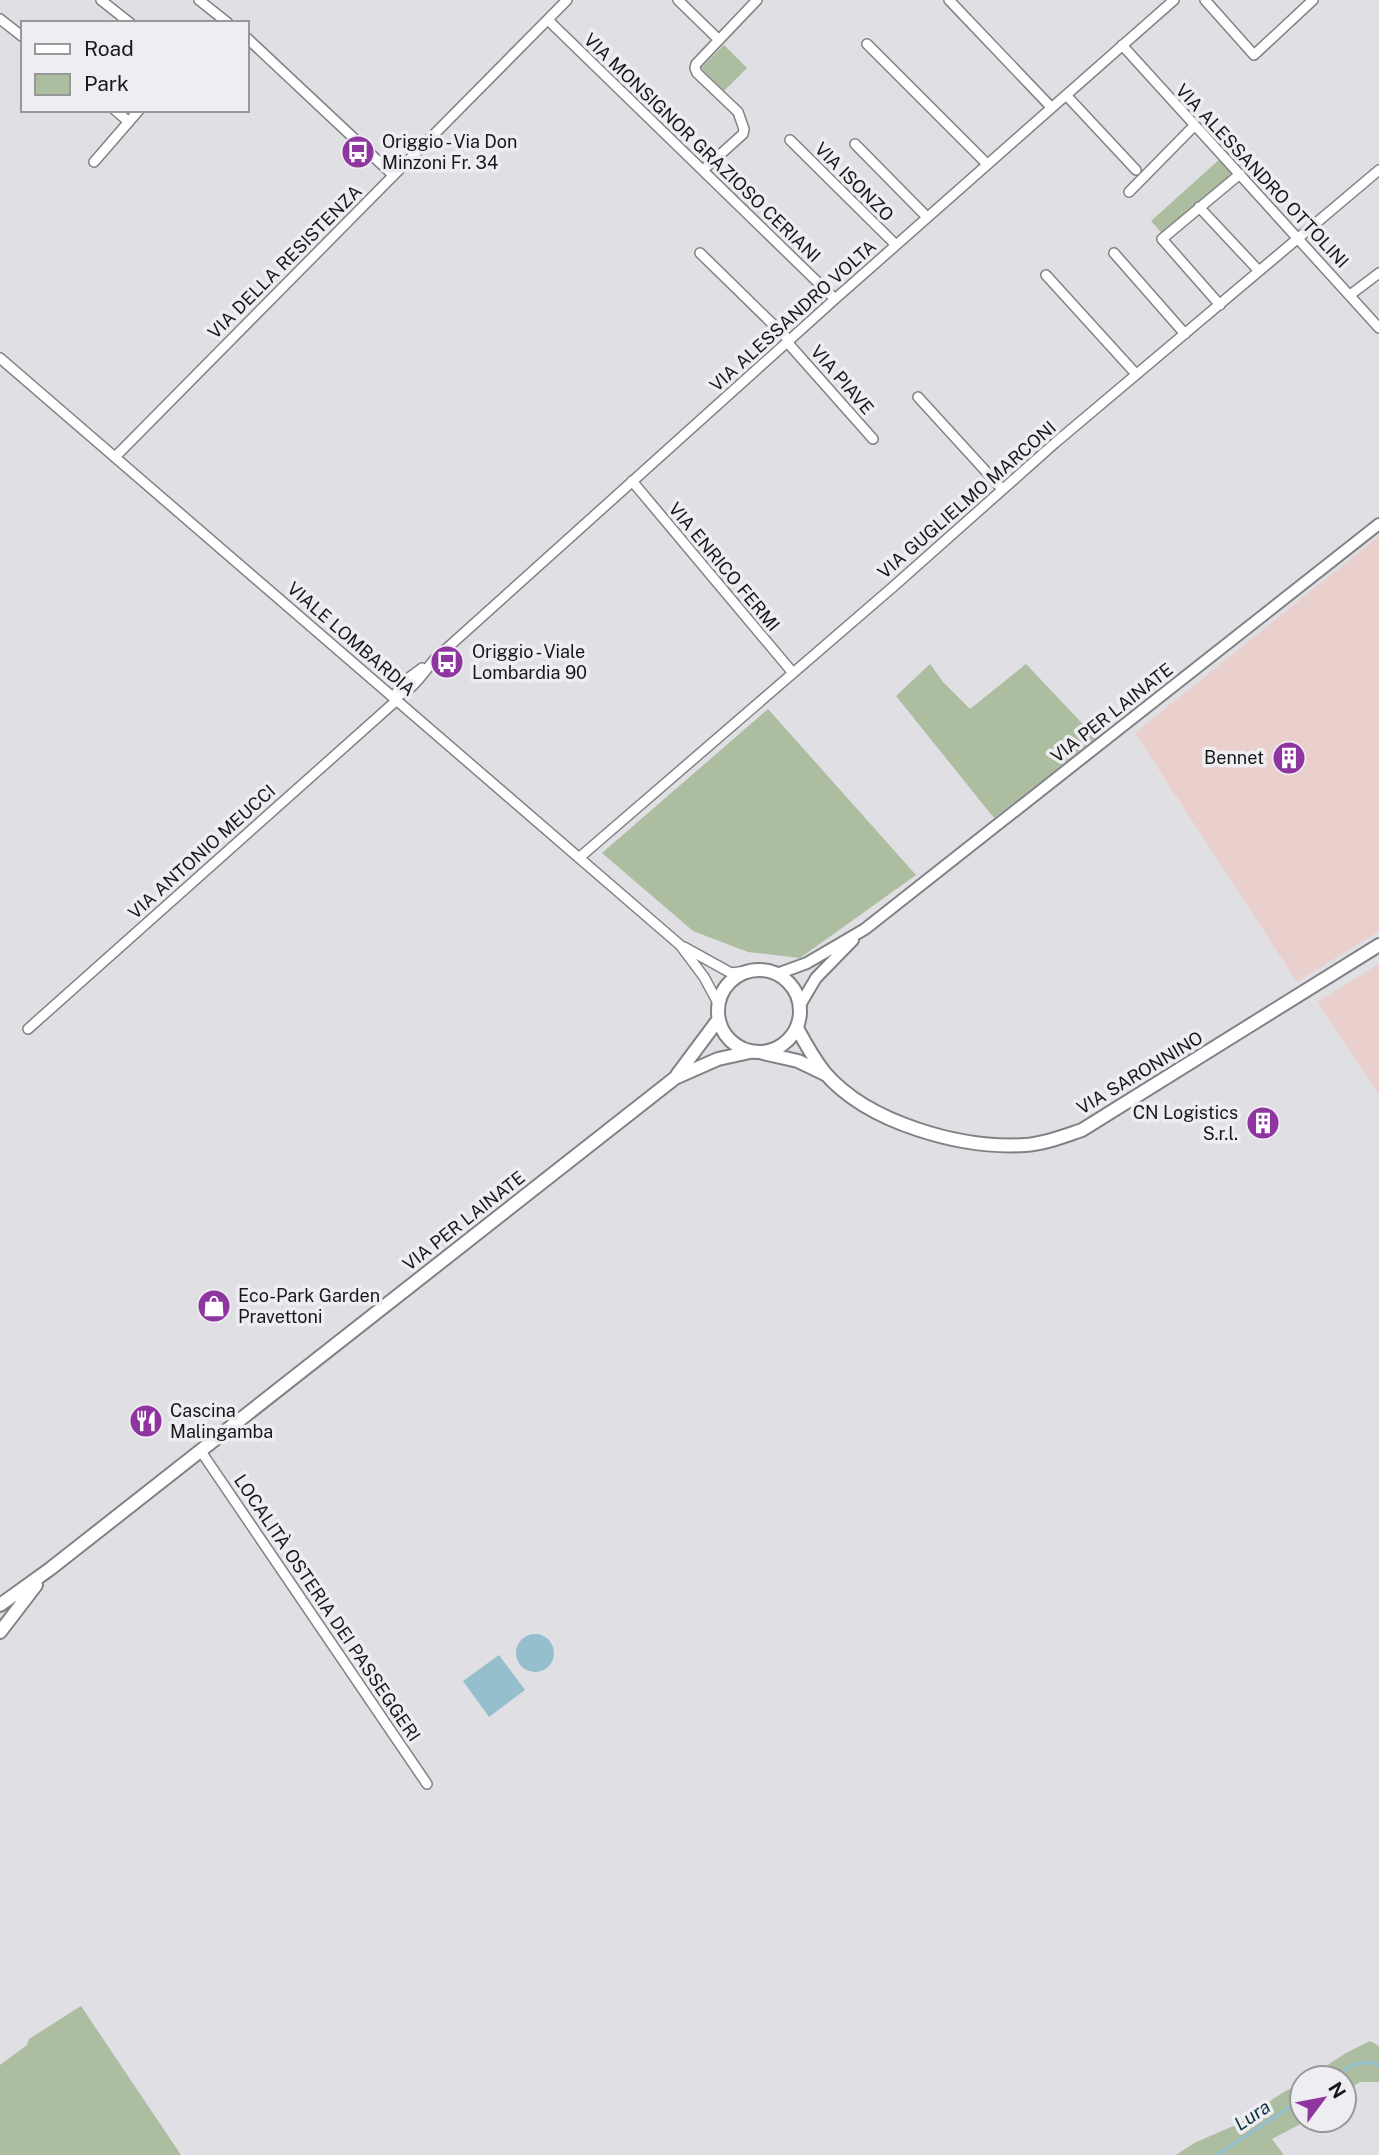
<svg xmlns="http://www.w3.org/2000/svg" width="1379" height="2155" font-family="'Public Sans',sans-serif">
  <style>
    .industrial { fill: #ead0cc }
    .green { fill: #acbda0 }
    .water { fill: #95bfcc }
    .lines { fill: none; stroke-linecap: round; stroke-linejoin: round }
    .stream { stroke: #95bfcc; stroke-width: 3.5 }
    .minor-casing { stroke: #828286; stroke-width: 12 }
    .tertiary-casing { stroke: #828286; stroke-width: 14 }
    .secondary-casing { stroke: #828286; stroke-width: 16 }
    .minor { stroke: #fff; stroke-width: 9 }
    .tertiary { stroke: #fff; stroke-width: 10 }
    .secondary { stroke: #fff; stroke-width: 12 }
    .labels { text-anchor: middle; stroke-width: 7; stroke-linejoin: round; paint-order: stroke }
    .poi-label { font-size: 18px; fill: #181819; stroke: #eeedf2; text-anchor: start }
    .street-label { font-size: 18px; fill: #181819; stroke: #eeedf2 }
    .water-label { font-size: 19px; font-style: italic; fill: #0c343e; stroke: #eeedf2 }
  </style>
  <rect width="100%" height="100%" fill="#e0dfe4"/>
  <!-- industrial -->
  <path class="industrial" d="M1379,536V931L1297,982L1135,733Z
    M1379,964V1095L1317,1002Z"/>
  <!-- green -->
  <path class="green" d="M724,45L747,68L724,91L701,68Z
    M1221,158L1235,173L1165,237L1151,221Z
    M930,664L943,682L970,709L1026,664L1096,738L994,818L896,696Z
    M768,709L916,875L800,958L748,952L693,931L602,853Z
    M81,2006L181,2155H0V2065L27,2045L29,2039Z
    M1370,2041L1379,2046V2082H1360L1344,2092V2078H1308L1346,2053Z
    M1302,2082V2120H1308L1272,2139L1284,2155H1176L1194,2143L1238,2124L1279,2095Z"/>
  <!-- water -->
  <path class="water" d="M516 1653a19 19 0 1 1 38 0a19 19 0 1 1-38 0Z
    M499,1655L525,1690L489,1717L463,1681Z"/>
  <g class="lines">
    <!-- stream -->
    <path class="stream" d="M1333,2078C1349,2067 1359,2058 1379,2065
      M1217,2155L1302,2099"/>
    <defs>
      <path id="minor" d="M101,0L130,23
        M199,0L228,23
        M678,0L719,40
        M949,0L1051,107
        M1205,0L1254,55L1313,0
        M0,19L23,37
        M548,20L835,299
        M247,38L393,175
        M867,44L987,164
        M1122,45L1379,328
        M1066,95L1136,170
        M115,110L129,122
        M790,140L896,245
        M855,144L927,217
        M94,162L139,110
        M703,170L743,134L744,129L738,112L697,73L695,68L696,64L757,0
        M1129,192L1194,126
        M1199,207L1259,271
        M700,253L789,340
        M1114,253L1185,334
        M1046,275L1136,374
        M1350,295L1379,273
        M1220,305L1162,239L1240,174
        M787,342L873,439
        M0,358L680,945L704,977L718,1003
        M918,397L1002,489
        M115,457L567,0
        M632,481L793,673
        M394,697C411,693 424,672 435,659L835,299L1174,0
        M394,697L403,682L422,668
        M580,857L894,586L1055,443L1379,170
        M684,947L731,973L754,970
        M28,1029L397,700
        M200,1450L427,1784"/>
      <path id="tertiary" d="M777,974L807,963L865,929L1379,524
        M800,1005L816,978L853,940"/>
      <path id="secondary" d="M718 1011a41 41 0 1 1 82 0a41 41 0 1 1-82 0Z
        M797,1028C805,1043 814,1059 825,1073C868,1123 961,1149 1025,1145C1044,1144 1064,1136 1082,1130L1379,945
        M763,1053L798,1061L825,1074
        M677,1075L718,1020
        M0,1605L50,1569L675,1078L718,1059L750,1052
        M0,1632L36,1585"/>
    </defs>
    <!-- minor casing -->
    <use href="#minor" class="minor-casing"/>
    <!-- tertiary casing -->
    <use href="#tertiary" class="tertiary-casing"/>
    <!-- secondary casing -->
    <use href="#secondary" class="secondary-casing"/>
    <!-- minor -->
    <use href="#minor" class="minor"/>
    <!-- tertiary -->
    <use href="#tertiary" class="tertiary"/>
    <!-- secondary -->
    <use href="#secondary" class="secondary"/>
  </g>
  <!-- icons -->
  <defs>
    <symbol id="bus-disc" viewBox="-11 -11 22 22"><circle r="9.5" fill="#8f35a0" stroke="#eeedf2"/><path d="M-5-6H5V4H4V6H2V4H-2V6H-4V4H-5ZM-3.5-4V0h7V-4ZM-3.5 1.2v1.5H-2V1.2ZM2 1.2v1.5H3.5V1.2Z" fill="#fff"/></symbol>
    <symbol id="building-disc" viewBox="-11 -11 22 22"><circle r="9.5" fill="#8f35a0" stroke="#eeedf2"/><path d="M-4-6H4V6H1V3H-1V6H-4ZM-2.5-4.3h1.7v1.8h-1.7ZM.8-4.3h1.7v1.8H.8ZM-2.5-1h1.7V.8h-1.7ZM.8-1h1.7V.8H.8Z" fill="#fff"/></symbol>
    <symbol id="shop-disc" viewBox="-11 -11 22 22"><circle r="9.5" fill="#8f35a0" stroke="#eeedf2"/><path d="M-5-2.5h2.3a2.7 3.5 0 0 1 5.4 0H5L5.5 6h-11ZM-1.5-2.5h3a1.5 2.3 0 0 0-3 0Z" fill="#fff"/></symbol>
    <symbol id="restaurant-disc" viewBox="-11 -11 22 22"><circle r="9.5" fill="#8f35a0" stroke="#eeedf2"/><path d="M-5-6h1v4h1v-4h1v4h1v-4h1v5L-1.5 .5V6h-2V.5L-5-1ZM5-6V6H3V1.5H1.5Q1.5-4 5-6Z" fill="#fff"/></symbol>
  </defs>
  <g fill-rule="evenodd">
    <use href="#bus-disc" x="339" y="133" width="38" height="38"/>
    <use href="#bus-disc" x="428" y="643" width="38" height="38"/>
    <use href="#building-disc" x="1270" y="739" width="38" height="38"/>
    <use href="#building-disc" x="1244" y="1104" width="38" height="38"/>
    <use href="#shop-disc" x="195" y="1287" width="38" height="38"/>
    <use href="#restaurant-disc" x="127" y="1402" width="38" height="38"/>
  </g>
  <g class="labels">
    <!-- poi labels -->
    <g class="poi-label">
      <text x="382" y="148">Origgio - Via Don<tspan x="382" dy="21">Minzoni Fr. 34</tspan></text>
      <text x="472" y="658">Origgio - Viale<tspan x="472" dy="21">Lombardia 90</tspan></text>
      <text x="1264" y="764" text-anchor="end">Bennet</text>
      <text x="1238" y="1119" text-anchor="end">CN Logistics<tspan x="1238" dy="21">S.r.l.</tspan></text>
      <text x="238" y="1302">Eco-Park Garden<tspan x="238" dy="21">Pravettoni</tspan></text>
      <text x="170" y="1417">Cascina<tspan x="170" dy="21">Malingamba</tspan></text>
    </g>
    <!-- street labels -->
    <g class="street-label">
      <text transform="translate(702 148) rotate(44)" y="6">VIA MONSIGNOR GRAZIOSO CERIANI</text>
      <text transform="translate(1262 176) rotate(47)" y="6">VIA ALESSANDRO OTTOLINI</text>
      <text transform="translate(854 182) rotate(45)" y="6">VIA ISONZO</text>
      <text transform="translate(285 262) rotate(-45)" y="6">VIA DELLA RESISTENZA</text>
      <text transform="translate(793 316) rotate(-42)" y="6">VIA ALESSANDRO VOLTA</text>
      <text transform="translate(842 380) rotate(49)" y="6">VIA PIAVE</text>
      <text transform="translate(967 500) rotate(-41)" y="6">VIA GUGLIELMO MARCONI</text>
      <text transform="translate(724 567) rotate(50)" y="6">VIA ENRICO FERMI</text>
      <text transform="translate(351 639) rotate(41)" y="6">VIALE LOMBARDIA</text>
      <text transform="translate(1112 713) rotate(-38)" y="6">VIA PER LAINATE</text>
      <text transform="translate(202 852) rotate(-42)" y="6">VIA ANTONIO MEUCCI</text>
      <text transform="translate(1140 1073) rotate(-31)" y="6">VIA SARONNINO</text>
      <text transform="translate(464 1221) rotate(-38)" y="6">VIA PER LAINATE</text>
      <text transform="translate(327 1608) rotate(56)" y="6">LOCALITÀ OSTERIA DEI PASSEGGERI</text>
    </g>
    <!-- water labels -->
    <g class="water-label">
      <text transform="translate(1252 2115) rotate(-34)" y="7">Lura</text>
    </g>
  </g>
  <!-- legend -->
  <rect x="21" y="21" width="228" height="91" fill="#eeedf2" stroke="#98989b" stroke-width="2"/>
  <rect x="35" y="44" width="35" height="10" fill="#ffffff" stroke="#98989b" stroke-width="2"/>
  <text x="84" y="56" font-size="21" fill="#181819">Road</text>
  <rect x="35" y="74" width="35" height="21" fill="#acbda0" stroke="#98989b" stroke-width="2"/>
  <text x="84" y="91" font-size="21" fill="#181819">Park</text>
  <!-- north arrow -->
  <g transform="translate(1323 2099) rotate(58)"><circle r="33" fill="#eeedf2" stroke="#98989b" stroke-width="2"/>
  <path d="M0-5L12 26L0 18L-12 26Z" fill="#8f35a0"/>
  <text y="-10" font-size="19" font-weight="bold" text-anchor="middle" fill="#181819">N</text>
  </g>
</svg>
